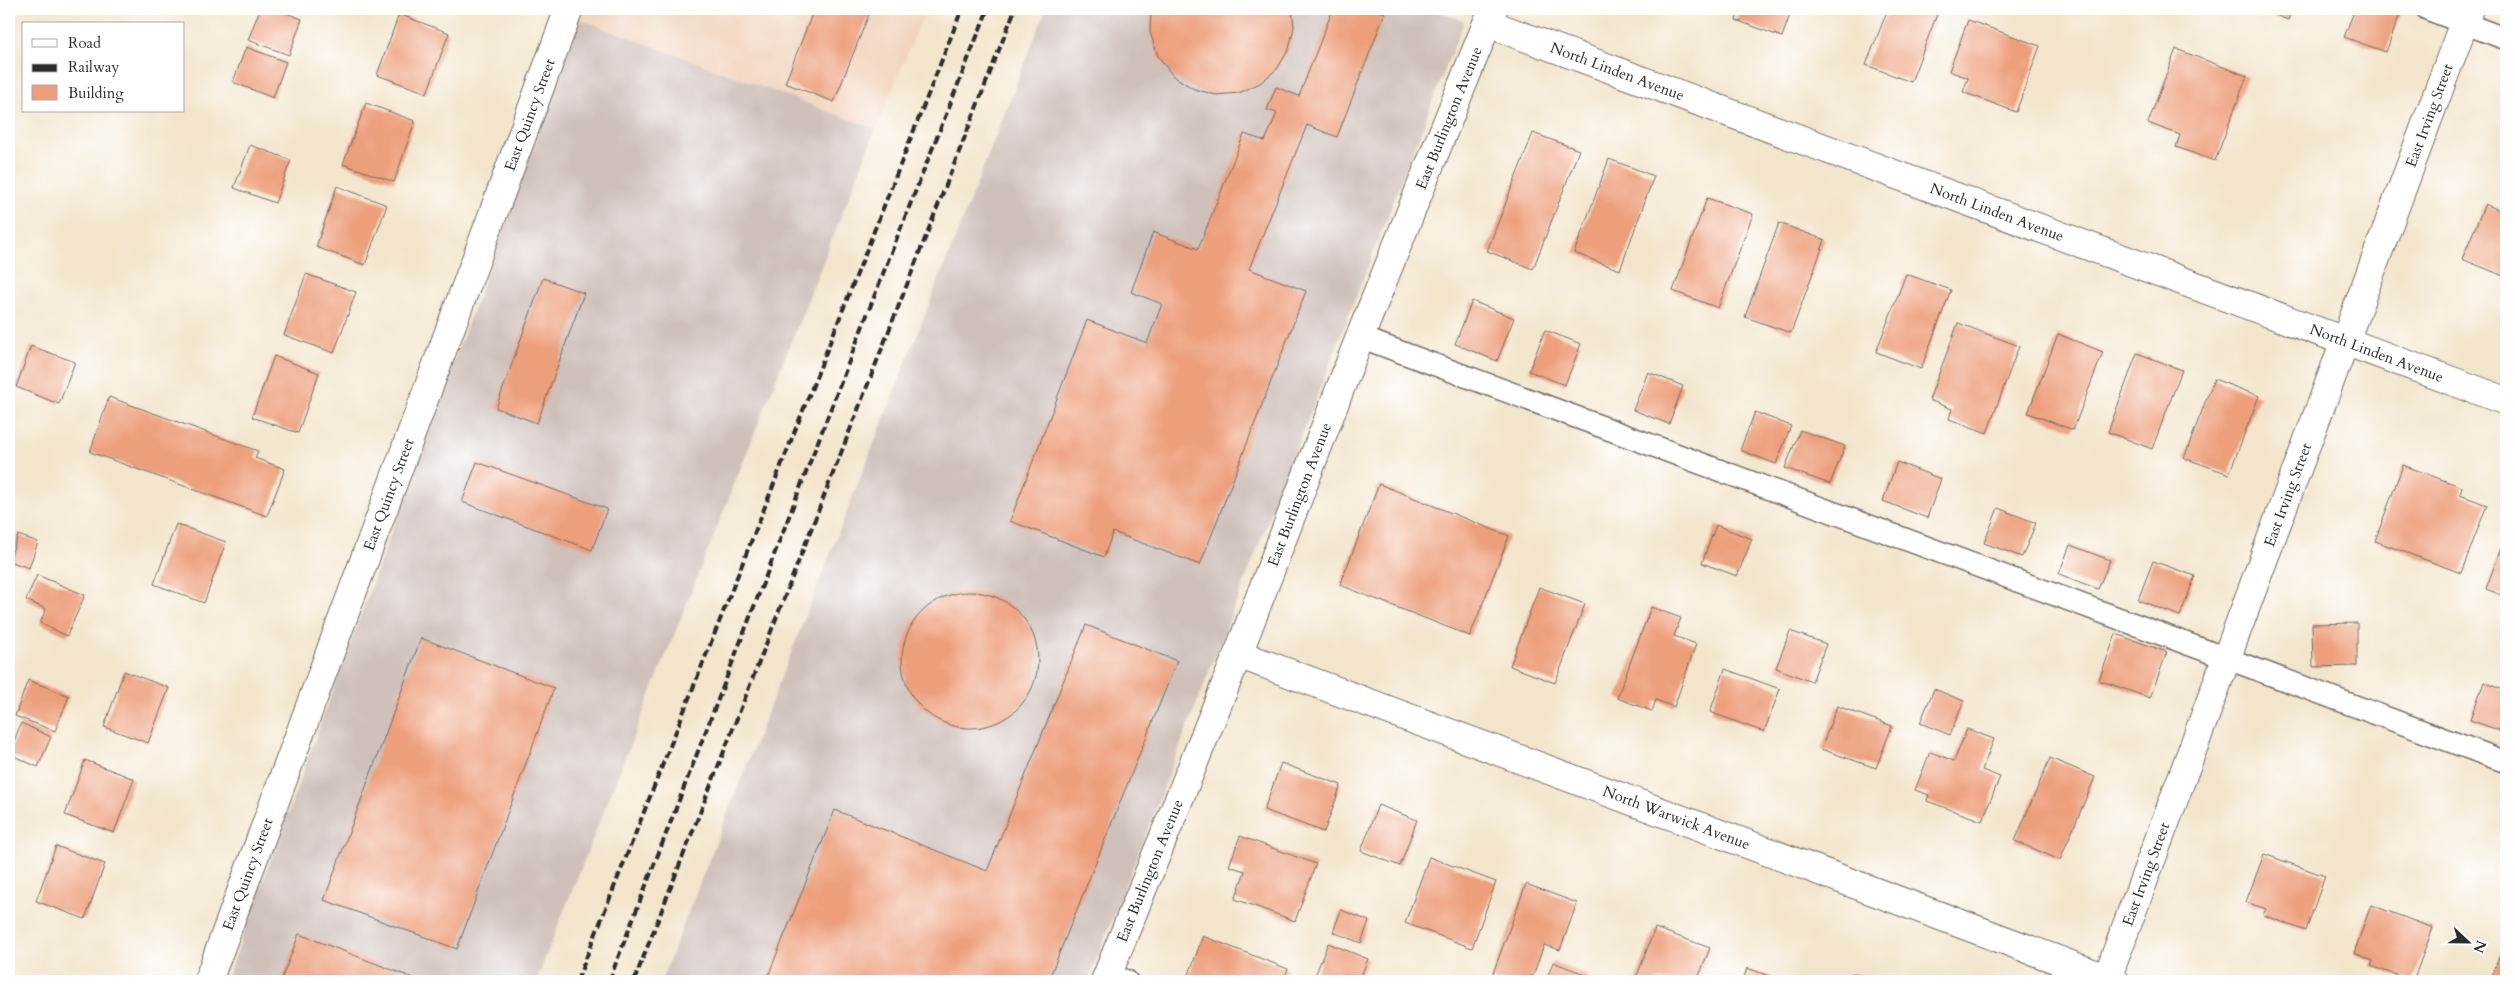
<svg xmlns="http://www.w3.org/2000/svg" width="2515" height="990" font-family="Cardo,serif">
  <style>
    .built { fill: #f2d4be }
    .industrial { fill: #cfc0ba }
    .building { fill: #ed9f7c }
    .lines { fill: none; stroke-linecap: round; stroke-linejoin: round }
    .lane-casing { stroke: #716c63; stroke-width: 24 }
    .street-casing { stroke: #716c63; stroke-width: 30 }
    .lane { stroke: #fff; stroke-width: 21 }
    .street { stroke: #fff; stroke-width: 28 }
    .rail { stroke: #2b2b2b; stroke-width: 4; stroke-dasharray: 8 4; stroke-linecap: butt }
    .labels { text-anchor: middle; stroke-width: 4; stroke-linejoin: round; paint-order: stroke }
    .street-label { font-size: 15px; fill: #2b2b2b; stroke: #fff }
  </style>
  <rect width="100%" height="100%" fill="#fff"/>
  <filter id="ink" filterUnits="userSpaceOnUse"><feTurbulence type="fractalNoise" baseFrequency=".02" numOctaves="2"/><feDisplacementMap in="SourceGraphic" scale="10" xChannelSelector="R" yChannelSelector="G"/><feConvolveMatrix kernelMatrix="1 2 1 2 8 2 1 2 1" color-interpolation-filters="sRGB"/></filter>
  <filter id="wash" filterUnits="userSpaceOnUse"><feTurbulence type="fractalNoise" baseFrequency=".0096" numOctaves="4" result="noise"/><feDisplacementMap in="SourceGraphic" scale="20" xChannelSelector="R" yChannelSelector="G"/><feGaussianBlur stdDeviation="1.12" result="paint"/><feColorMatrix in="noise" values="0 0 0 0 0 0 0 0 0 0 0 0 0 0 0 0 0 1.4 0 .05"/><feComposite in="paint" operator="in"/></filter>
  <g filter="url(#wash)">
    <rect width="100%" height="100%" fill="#f3e5cc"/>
    <!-- built -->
    <path class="built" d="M583,9H926L876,129L580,19Z"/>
    <!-- industrial -->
    <path class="industrial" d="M1046,9H1431L1464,21L1088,981H661Z
      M580,19L876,129L536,981H226Z"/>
    <g id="blocks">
      <!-- building -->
      <path class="building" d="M260,9H275L302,19L289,55L248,40Z
        M814,9H871L834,102L785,83Z
        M1151,9H1292L1294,27L1289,49L1277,69L1260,83L1239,93L1216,95L1194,89L1173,76L1158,56L1150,32Z
        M1333,9H1375L1385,13L1337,137L1307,125L1249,269L1306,291L1200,565L1113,532L1104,557L1010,521L1087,320L1147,343L1162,304L1131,292L1153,232L1198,249L1244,134L1265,141L1277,113L1267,110L1276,87L1299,96Z
        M1740,9H1792L1782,37L1736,20Z
        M1888,9H1939L1911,82L1866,65Z
        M2259,9H2292L2288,20Z
        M2355,9H2384L2400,14L2386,52L2344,37Z
        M399,14L449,33L427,93L377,75Z
        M1968,20L2040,46L2016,112L1963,92L1968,78L1949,71Z
        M246,47L286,62L273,98L233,82Z
        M2176,49L2247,76L2215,161L2176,147L2180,135L2148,123Z
        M366,103L415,121L394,182L343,164Z
        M1533,133L1579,150L1533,269L1487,251Z
        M250,145L291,160L275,203L234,188Z
        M1609,159L1654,176L1620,270L1574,253Z
        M337,186L387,205L365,265L316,247Z
        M1707,198L1753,214L1718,308L1673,291Z
        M2485,204L2506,213V277L2462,259Z
        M1779,223L1825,240L1791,333L1745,317Z
        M306,274L356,292L334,353L284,335Z
        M1906,274L1951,290L1921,369L1876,352Z
        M543,278L584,293L537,423L496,408Z
        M1472,301L1514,318L1497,361L1455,344Z
        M1958,323L2019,346L1987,433L1949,419L1952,409L1929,400Z
        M1545,330L1581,344L1565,385L1529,371Z
        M2058,334L2103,352L2073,430L2028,413Z
        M31,346L75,362L59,404L16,387Z
        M2137,353L2182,370L2152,449L2108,432Z
        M274,356L319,373L298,433L252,417Z
        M1648,372L1683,386L1669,424L1633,410Z
        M2214,379L2259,396L2229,474L2184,458Z
        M109,397L258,451L255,458L285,469L267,516L90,452Z
        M1755,412L1791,426L1776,464L1740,450Z
        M1800,430L1845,446L1830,484L1785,468Z
        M477,462L607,509L592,550L462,502Z
        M1897,462L1941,479L1927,518L1883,501Z
        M2403,465L2462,487L2460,495L2487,505L2461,573L2375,541Z
        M1379,484L1509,536L1470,636L1340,585Z
        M1998,508L2036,523L2022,557L1984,543Z
        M176,524L226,542L204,603L154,584Z
        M1716,525L1752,539L1737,576L1702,563Z
        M2506,534V597L2486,589Z
        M18,535L38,542L29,568L9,561Z
        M2070,545L2110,560L2098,589L2059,574Z
        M2153,561L2195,576L2180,616L2138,600Z
        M37,575L85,595L67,636L40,623L46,609L26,600Z
        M1539,587L1585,604L1555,683L1510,666Z
        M902 660a68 68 0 1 1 136 0a68 68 0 1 1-136 0Z
        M1651,607L1681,618L1674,636L1696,644L1674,707L1656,700L1652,711L1617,698Z
        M2357,623V666L2313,667L2312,624Z
        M1086,625L1177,661L1048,981H766L835,810L987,871Z
        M1790,631L1826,644L1812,682L1776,668Z
        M2116,634L2167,652L2150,698L2099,680Z
        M421,638L554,688L457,949L324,900Z
        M1725,669L1780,689L1764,732L1710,712Z
        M124,671L169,688L148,743L104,727Z
        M28,680L69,696L55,731L15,716Z
        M2484,682L2506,691V733L2470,720Z
        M1934,689L1964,701L1950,735L1920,723Z
        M1837,706L1892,726L1876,768L1821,749Z
        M21,723L51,737L38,767L9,754Z
        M1967,729L1994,739L1982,770L2000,777L1982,821L1927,801L1929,795L1915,790L1930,752L1954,761Z
        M2050,758L2095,777L2060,860L2015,841Z
        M85,760L134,779L114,833L65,815Z
        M1281,763L1341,785L1324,832L1264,810Z
        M1378,805L1417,820L1400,866L1361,851Z
        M1240,836L1316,864L1295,921L1235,899L1245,871L1229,866Z
        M56,846L105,864L85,919L36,901Z
        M2264,854L2325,876L2306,931L2263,915L2266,909L2246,902Z
        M1429,857L1496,882L1472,948L1405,923Z
        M1526,884L1577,903L1560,950L1544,945L1531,981H1490Z
        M2371,905L2433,928L2413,981L2371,966L2373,961L2354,953Z
        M1341,910L1369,921L1361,943L1333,932Z
        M1655,928L1710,948L1697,981H1635Z
        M299,934L421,981H291L282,978Z
        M1203,936L1288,969L1283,981H1198L1188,977Z
        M2506,939V981H2490Z
        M1328,943L1368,959L1359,981H1313Z
        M1553,962L1589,976L1587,981H1546Z
        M1747,968L1783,981H1743Z
        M1852,973L1875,981H1849Z"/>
    </g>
  </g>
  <g filter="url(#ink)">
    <use href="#blocks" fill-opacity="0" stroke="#716c63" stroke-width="1"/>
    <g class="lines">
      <defs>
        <path id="lane" d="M2427,9L2506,39
          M1360,337L2506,762
          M1108,974L1127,981"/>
        <g id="street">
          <path id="s1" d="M1487,23L2506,401"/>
          <path id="s2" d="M1238,654L2114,981"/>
          <path id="s3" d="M208,981L569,9"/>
          <path id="s4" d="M1105,981L1238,654L1360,337L1493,9"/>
          <path id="s5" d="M2106,981L2469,9"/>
        </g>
      </defs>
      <!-- lane casing -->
      <use href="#lane" class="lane-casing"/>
      <!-- street casing -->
      <use href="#street" class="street-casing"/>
      <!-- lane -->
      <use href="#lane" class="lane"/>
      <!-- street -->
      <use href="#street" class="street"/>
      <!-- rail -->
      <path class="rail" d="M577,981L962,9
        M609,981L898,235L988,9
        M634,981L1015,9"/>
    </g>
  </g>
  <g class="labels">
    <!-- street labels -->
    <g class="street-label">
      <text dy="5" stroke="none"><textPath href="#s1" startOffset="139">North Linden Avenue</textPath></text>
      <text dy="5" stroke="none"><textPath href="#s3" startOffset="924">East Quincy Street</textPath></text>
      <text dy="5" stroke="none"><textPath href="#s5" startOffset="924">East Irving Street</textPath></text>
      <text dy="5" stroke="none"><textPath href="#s4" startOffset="929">East Burlington Avenue</textPath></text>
      <text dy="5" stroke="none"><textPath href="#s1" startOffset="544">North Linden Avenue</textPath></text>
      <text dy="5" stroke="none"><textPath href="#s1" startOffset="949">North Linden Avenue</textPath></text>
      <text dy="5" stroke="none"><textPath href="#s3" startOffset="519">East Quincy Street</textPath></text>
      <text dy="5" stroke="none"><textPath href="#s4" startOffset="524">East Burlington Avenue</textPath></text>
      <text dy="5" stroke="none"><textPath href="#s5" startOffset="519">East Irving Street</textPath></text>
      <text dy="5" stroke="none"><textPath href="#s2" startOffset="468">North Warwick Avenue</textPath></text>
      <text dy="5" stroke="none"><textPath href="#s4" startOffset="119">East Burlington Avenue</textPath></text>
      <text dy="5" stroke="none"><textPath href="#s5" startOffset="114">East Irving Street</textPath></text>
      <text dy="5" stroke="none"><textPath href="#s3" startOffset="114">East Quincy Street</textPath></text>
    </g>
  </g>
  <!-- margin -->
  <rect width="2515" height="990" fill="none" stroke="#fff" stroke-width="30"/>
  <!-- legend -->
  <rect x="22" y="22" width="162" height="90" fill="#ffffff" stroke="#aaaaaa"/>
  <rect x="32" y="39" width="25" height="8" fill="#ffffff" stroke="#aaaaaa"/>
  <text x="68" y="48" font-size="15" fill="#2b2b2b">Road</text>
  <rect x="32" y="64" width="25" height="8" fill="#2b2b2b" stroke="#aaaaaa"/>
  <text x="68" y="72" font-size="15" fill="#2b2b2b">Railway</text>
  <rect x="32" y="85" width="25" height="15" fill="#ed9f7c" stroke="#aaaaaa"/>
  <text x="68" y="98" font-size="15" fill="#2b2b2b">Building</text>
  <!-- north arrow -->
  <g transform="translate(2468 942) rotate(112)" stroke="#ffffff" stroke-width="4" paint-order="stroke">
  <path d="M0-4L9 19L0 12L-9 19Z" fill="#2b2b2b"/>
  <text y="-8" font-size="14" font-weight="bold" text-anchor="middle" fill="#2b2b2b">N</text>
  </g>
</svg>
